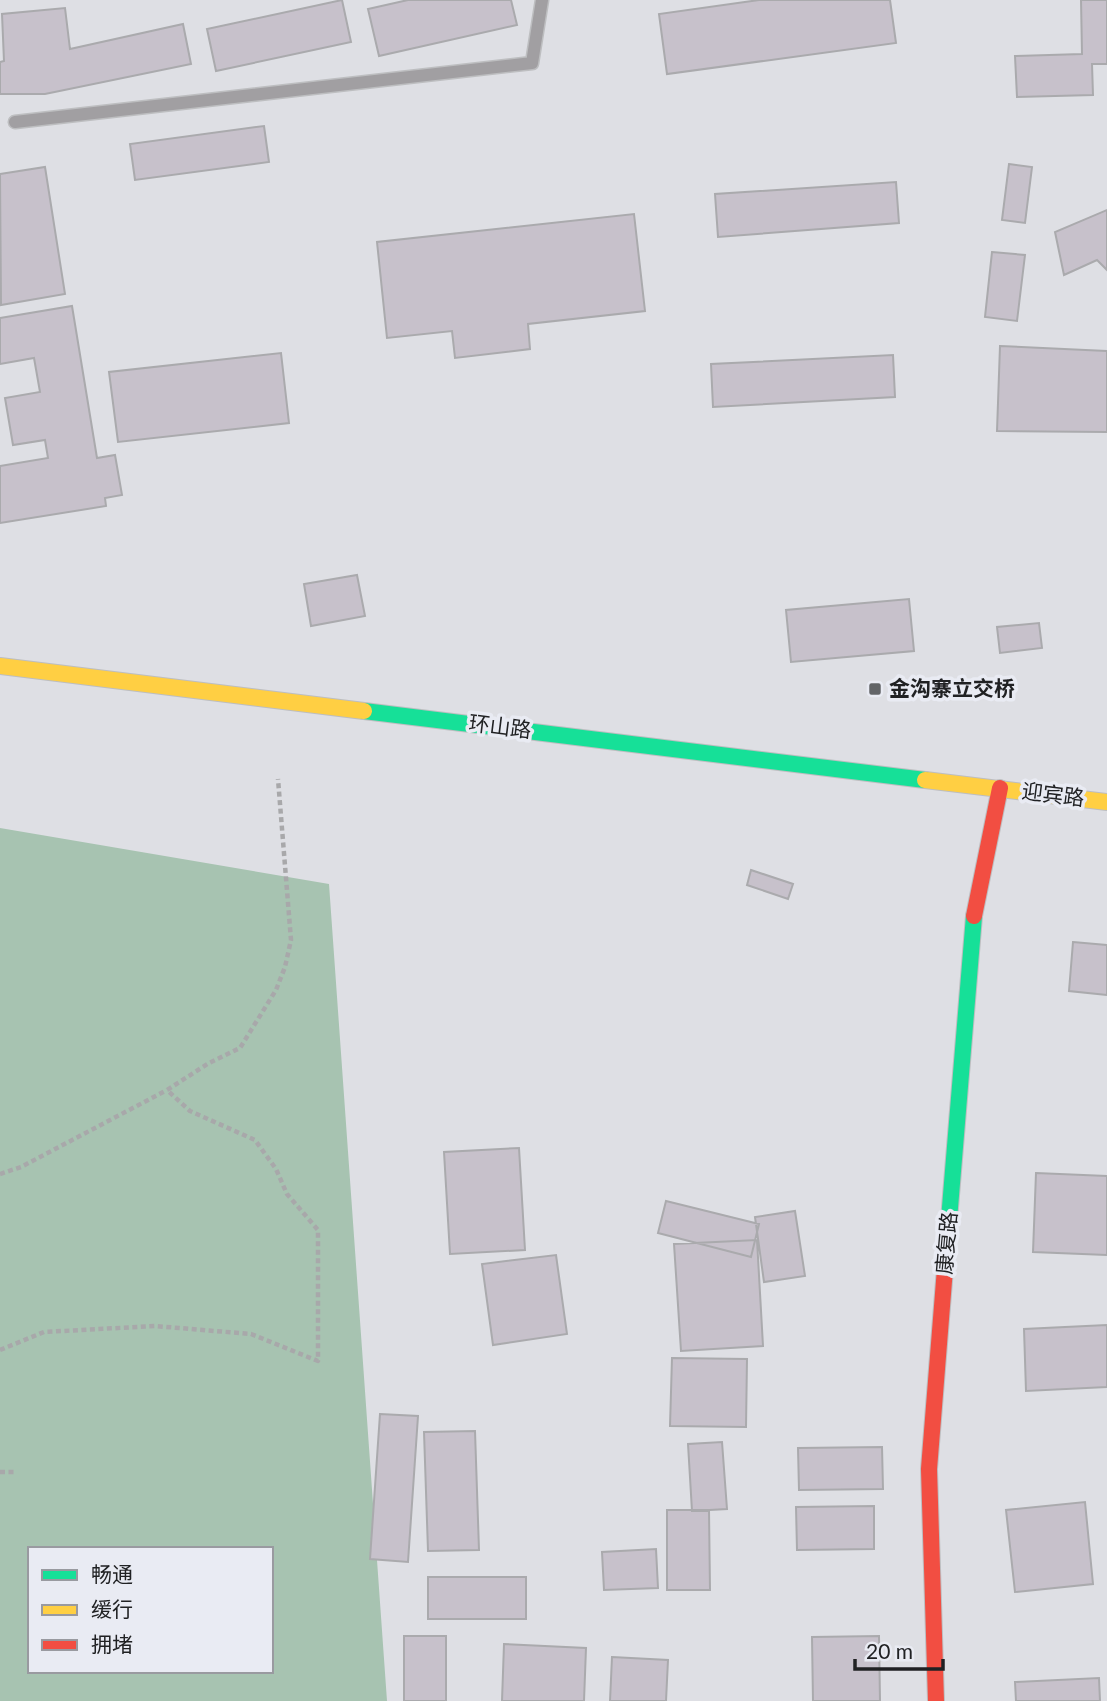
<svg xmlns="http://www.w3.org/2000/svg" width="1107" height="1701" font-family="Lato,'Noto Sans SC',sans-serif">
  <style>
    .forest { fill: #a7c3b1; fill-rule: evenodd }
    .building { fill: #c7c1cb; stroke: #aaaaad; stroke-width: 2 }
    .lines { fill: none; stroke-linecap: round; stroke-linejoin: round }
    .lane-casing { stroke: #bdbec0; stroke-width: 15 }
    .fast-casing { stroke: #bdbec0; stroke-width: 18 }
    .slow-casing { stroke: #bdbec0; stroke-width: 18 }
    .jam-casing { stroke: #bdbec0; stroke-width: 18 }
    .path { stroke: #a8a8aa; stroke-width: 4.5; stroke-dasharray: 5 3.5; stroke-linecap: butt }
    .lane { stroke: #a19fa2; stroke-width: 12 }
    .fast { stroke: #16e098; stroke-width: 16 }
    .slow { stroke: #ffcf43; stroke-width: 16 }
    .jam { stroke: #f24e42; stroke-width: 16 }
    .poi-dot { fill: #626467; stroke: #e9ebf3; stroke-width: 2.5 }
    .labels { text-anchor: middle; stroke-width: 7; stroke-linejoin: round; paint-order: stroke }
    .poi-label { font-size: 21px; font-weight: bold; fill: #202123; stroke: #e9ebf3; text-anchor: start }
    .street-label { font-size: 21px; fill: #202123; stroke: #e9ebf3 }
  </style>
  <rect width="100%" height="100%" fill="#dedfe4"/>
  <!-- forest -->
  <path class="forest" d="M0,828L329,884L387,1701H0ZM30,1549H271V1671H30Z"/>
  <!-- building -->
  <path class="building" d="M342,0L351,42L216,71L207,29Z
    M408,0H511L517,25L379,56L368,9Z
    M759,0H890L896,43L667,74L659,14Z
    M1081,0H1107V64H1092L1093,95L1017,97L1015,56L1082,54Z
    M65,8L70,49L183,24L191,64L45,94H0V62L4,61L2,14Z
    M264,126L269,162L135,180L130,144Z
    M1009,164L1032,167L1025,223L1002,220Z
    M45,167L65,294L1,305L0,174Z
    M896,182L899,223L718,237L715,194Z
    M1107,210V270L1097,260L1064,275L1055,232Z
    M634,214L645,311L528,324L530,349L455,358L452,331L387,338L377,242Z
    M992,252L1025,255L1017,321L985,317Z
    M72,306L97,458L115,455L122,495L105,498L106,506L0,523V466L48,458L45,440L13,445L5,398L40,392L34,358L0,364V318Z
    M1000,346L1107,351V432L997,431Z
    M281,353L289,423L118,442L109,372Z
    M893,355L895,397L713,407L711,364Z
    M357,575L365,616L311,626L304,584Z
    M909,599L914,651L791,662L786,610Z
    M1039,623L1042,648L1000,653L997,627Z
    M751,870L793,884L788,899L747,885Z
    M1073,942L1107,945V995L1069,991Z
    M519,1148L525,1250L450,1254L444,1152Z
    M1036,1173L1107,1176V1255L1033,1252Z
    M666,1201L759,1224L751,1257L658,1233Z
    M795,1211L805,1276L764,1282L755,1217Z
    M757,1240L763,1346L681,1351L674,1244Z
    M556,1255L567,1334L493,1345L482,1264Z
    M1107,1325V1387L1026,1391L1024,1329Z
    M672,1358L747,1359L746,1427L670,1426Z
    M380,1414L418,1416L408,1562L370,1559Z
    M475,1431L479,1550L428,1551L424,1432Z
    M722,1442L727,1509L692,1511L688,1444Z
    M882,1447L883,1489L799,1490L798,1448Z
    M1085,1502L1093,1584L1015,1592L1006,1510Z
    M874,1506V1549L797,1550L796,1507Z
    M667,1510H709L710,1590H667Z
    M656,1549L658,1588L604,1590L602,1552Z
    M428,1577H526V1619H428Z
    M404,1636H446V1701H404Z
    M879,1636L880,1701H813L812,1637Z
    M504,1644L586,1648L584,1701H502Z
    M612,1657L668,1660L666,1701H610Z
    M1099,1678L1100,1701H1016L1015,1682Z"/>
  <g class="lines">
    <defs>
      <path id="lane" d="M15,122L532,63L542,0"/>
      <path id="fast" d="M364,711L925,780
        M946,1256L974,916"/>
      <path id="slow" d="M0,666L364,711
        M925,780L1107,802"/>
      <path id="jam" d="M974,916L1000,788
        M936,1701L929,1469L946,1256"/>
    </defs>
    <!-- lane casing -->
    <use href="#lane" class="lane-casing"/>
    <!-- fast casing -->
    <use href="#fast" class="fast-casing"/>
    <!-- slow casing -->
    <use href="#slow" class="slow-casing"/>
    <!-- jam casing -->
    <use href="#jam" class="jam-casing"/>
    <!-- path -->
    <path class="path" d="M0,1174L21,1167L167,1090
      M0,1350L44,1332L155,1326L251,1334L318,1361V1230L287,1194L276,1169L255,1140L190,1111L167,1090L209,1063L240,1048L276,990L285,967L291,940L278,779
      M0,1472H15"/>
    <!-- lane -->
    <use href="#lane" class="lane"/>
    <!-- fast -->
    <use href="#fast" class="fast"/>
    <!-- slow -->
    <use href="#slow" class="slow"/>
    <!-- jam -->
    <use href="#jam" class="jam"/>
  </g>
  <!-- markers -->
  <rect class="poi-dot" x="868" y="682" width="14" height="14" rx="3.5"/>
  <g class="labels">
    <!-- poi labels -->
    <g class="poi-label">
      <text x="889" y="696">金沟寨立交桥</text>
    </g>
    <!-- street labels -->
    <g class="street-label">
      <text transform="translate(500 727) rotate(7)" y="7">环山路</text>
      <text transform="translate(1053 795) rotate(7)" y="7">迎宾路</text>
      <text transform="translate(947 1243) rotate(-85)" y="7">康复路</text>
    </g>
  </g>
  <!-- legend -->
  <rect x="28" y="1547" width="245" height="126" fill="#e9ebf3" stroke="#999aa0" stroke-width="2"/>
  <rect x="42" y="1570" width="35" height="10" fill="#16e098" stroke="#999aa0" stroke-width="2"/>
  <text x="91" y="1582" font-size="21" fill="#202123">畅通</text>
  <rect x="42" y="1605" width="35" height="10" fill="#ffcf43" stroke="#999aa0" stroke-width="2"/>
  <text x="91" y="1617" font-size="21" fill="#202123">缓行</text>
  <rect x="42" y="1640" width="35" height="10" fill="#f24e42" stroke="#999aa0" stroke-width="2"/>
  <text x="91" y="1652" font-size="21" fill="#202123">拥堵</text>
  <!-- scale -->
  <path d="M855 1659v10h88v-10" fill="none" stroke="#202123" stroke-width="3.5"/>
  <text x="866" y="1659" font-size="21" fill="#202123" stroke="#e9ebf3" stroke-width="5" paint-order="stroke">20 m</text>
</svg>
